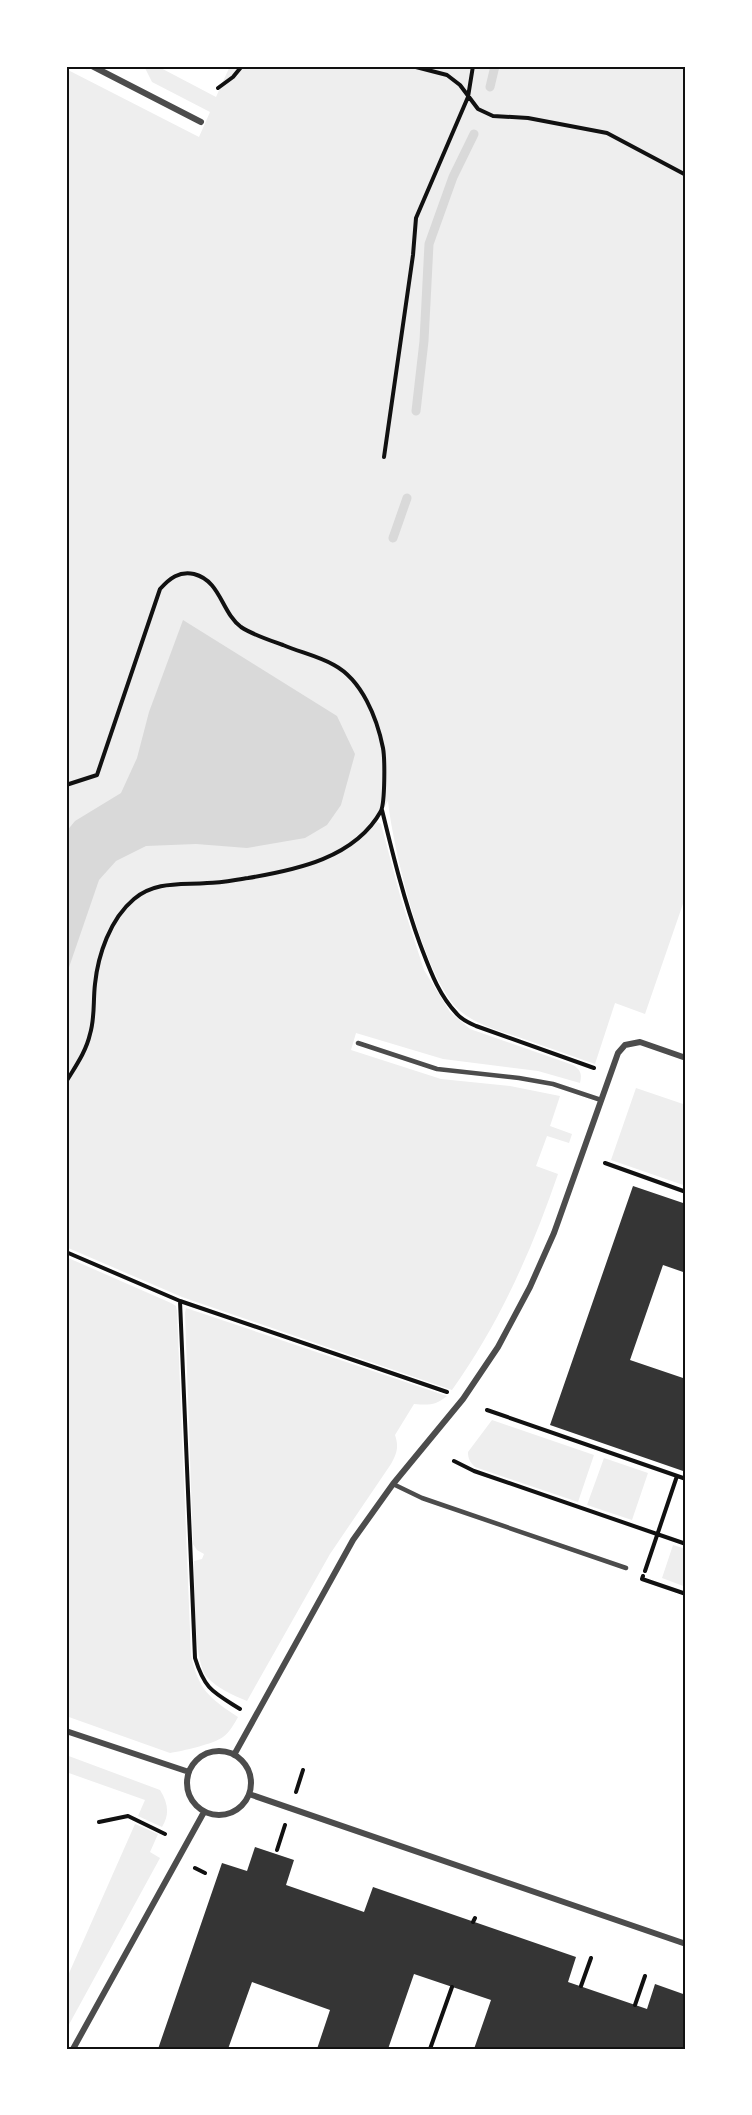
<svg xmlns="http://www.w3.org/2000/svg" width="752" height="2115" font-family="'Varela Round',sans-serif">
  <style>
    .green { fill: #eee }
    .water { fill: #d9d9d9 }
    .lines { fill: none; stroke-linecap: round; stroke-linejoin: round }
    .stream { stroke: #d9d9d9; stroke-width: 9 }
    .building { fill: #353535 }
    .path { stroke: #111; stroke-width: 4 }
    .service { stroke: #4c4c4c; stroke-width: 4.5 }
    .minor { stroke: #4c4c4c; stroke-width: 6 }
    .neatline { fill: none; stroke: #111; stroke-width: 2 }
  </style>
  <rect width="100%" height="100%" fill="#fff"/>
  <!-- green -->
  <path class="green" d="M144,66H157L216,97L230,66H686V895L645,1014L615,1003L595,1064C570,1055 546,1047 521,1038C500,1031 476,1025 459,1010C424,978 393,849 388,801L376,821L381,824L401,899L424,970L450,1012L470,1029L573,1065C581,1070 582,1074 580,1083L538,1071L443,1059L356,1033L351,1050L441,1079L510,1086L560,1096L550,1126L572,1134L569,1143L547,1136L536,1166L558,1174C532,1250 499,1324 452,1390L182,1297L66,1247V69L199,137L210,112L152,82Z
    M636,1088L686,1105V1186L611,1160Z
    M66,1257L171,1303L176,1306L177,1311L191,1655C198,1689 209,1698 238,1717C234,1724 230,1732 223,1737C214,1744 182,1751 170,1753L66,1716Z
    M186,1308L447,1396C435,1406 428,1405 414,1404L395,1435C399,1447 397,1453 391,1464L330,1554L247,1701C233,1695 218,1689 207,1677C193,1662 195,1584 194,1561L202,1559L204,1554L197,1550L193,1544L185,1313Z
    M492,1420L594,1455L578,1502L475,1467C470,1462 468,1459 468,1452Z
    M604,1458L648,1473L632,1520L587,1505Z
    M673,1545L686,1549V1587L662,1578Z
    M66,1755L160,1790C168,1803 170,1814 162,1827L138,1816L145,1800L66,1772Z
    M135,1824L158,1834L150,1852L160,1858L66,2030V1980Z"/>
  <!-- water -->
  <path class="water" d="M183,620L337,716L355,754L341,805L327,825L305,838L247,848L196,844L146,846L116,861L99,880L66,976V832L75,821L121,793L137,758L149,712Z"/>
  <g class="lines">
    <!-- stream -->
    <path class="stream" d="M490,87L495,66
      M416,411L424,341L429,244L453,177L474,134
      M393,538L407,498"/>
  </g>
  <!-- building -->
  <path class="building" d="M633,1186L686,1204V1273L663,1265L630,1360L686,1379V1472L550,1425Z
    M255,1847L294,1860L286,1885L364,1912L373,1887L576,1957L568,1982L647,2009L655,1984L686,1995V2049H474L491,2000L414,1974L388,2049H317L330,2010L252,1982L228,2049H158L222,1863L247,1871Z"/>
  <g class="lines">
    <!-- path -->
    <path class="path" d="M412,66L447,75L460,85L478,109L493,116L528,118L607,133L686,175
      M218,88L233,77L242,66
      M384,457L413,255L416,218L468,97L473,66
      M66,785L97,775L160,589C170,578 179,571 194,574C221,581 221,612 241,627C253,635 269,640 283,645C299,652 318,656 334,665C362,680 377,718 383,748C385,759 385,802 381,811C355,858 296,870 248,878C234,880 221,883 207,883C181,885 155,881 134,899C110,919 98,955 95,984C93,1001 95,1018 90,1034C86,1052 75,1067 66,1082
      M382,810C393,855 404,900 420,944C430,970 438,994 457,1014C462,1020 469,1023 476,1026L594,1068
      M605,1163L686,1192
      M66,1252L180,1301L447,1392
      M180,1301L195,1658C205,1690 213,1692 240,1709
      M487,1410L686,1479
      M454,1461L474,1471L686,1544
      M645,1571L677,1476
      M643,1576L642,1579L686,1594
      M296,1792L303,1770
      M99,1822L128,1816L165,1834
      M277,1850L285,1825
      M195,1868L205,1873
      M473,1922L475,1918
      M581,1986L591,1958
      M635,2005L645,1976
      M430,2049L452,1987"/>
    <!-- service -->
    <path class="service" d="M358,1043L437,1069L519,1078L553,1084L601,1100
      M393,1484L422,1498L626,1568"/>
    <!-- minor -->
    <path class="minor" d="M92,66L201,122
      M66,1731L189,1772
      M187 1783a32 32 0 1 1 64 0a32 32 0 1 1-64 0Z
      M234,1755L353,1540L393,1484L463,1399L498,1347L530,1287L554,1233L618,1053L625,1045L640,1042L686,1058
      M249,1794L686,1944
      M73,2049L204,1812"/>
  </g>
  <!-- border -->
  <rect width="752" height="2115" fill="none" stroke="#ffffff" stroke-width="135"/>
  <rect x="68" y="68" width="616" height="1980" class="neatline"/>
</svg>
